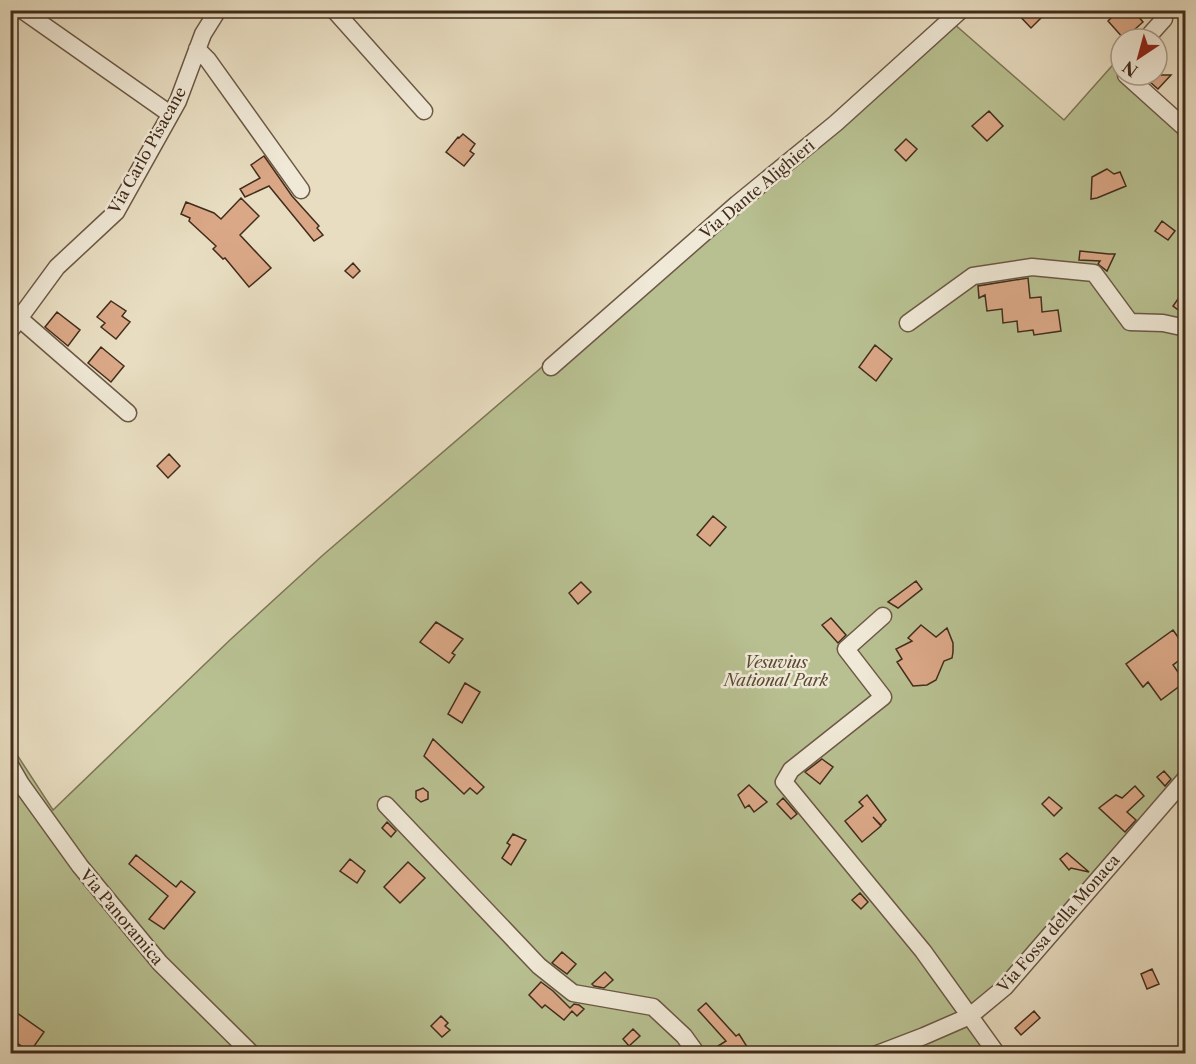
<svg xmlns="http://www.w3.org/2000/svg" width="1196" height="1064" font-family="'Libre Caslon Text',serif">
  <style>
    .green { fill: #b8c091; stroke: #7d7656; stroke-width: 1.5 }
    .building { fill: #dba887; stroke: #422c1c; stroke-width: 1.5 }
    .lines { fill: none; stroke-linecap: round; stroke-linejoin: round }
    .minor-casing { stroke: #6c5845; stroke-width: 19 }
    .minor { stroke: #f0e9d7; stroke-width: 16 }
    .labels { text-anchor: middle; stroke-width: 5; stroke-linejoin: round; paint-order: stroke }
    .street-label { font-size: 16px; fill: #422c1c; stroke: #f0e9d7 }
    .park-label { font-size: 16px; font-style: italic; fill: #5a4a33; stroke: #f0e9d7 }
  </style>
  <rect width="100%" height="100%" fill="#e8ddc1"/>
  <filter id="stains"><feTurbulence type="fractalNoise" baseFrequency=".00333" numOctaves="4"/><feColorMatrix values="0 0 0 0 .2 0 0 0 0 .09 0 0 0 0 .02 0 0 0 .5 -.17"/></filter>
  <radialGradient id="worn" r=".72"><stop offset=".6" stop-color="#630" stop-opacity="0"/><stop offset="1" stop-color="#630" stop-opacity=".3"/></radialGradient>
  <!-- green -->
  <path class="green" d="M945,16L1064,120L1118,59L1121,62V75L1185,121V784L980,1020L1007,1053H11L10,744L53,810L231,639L323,555L804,142Z"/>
  <!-- building -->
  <path class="building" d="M1014,10H1049L1031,28Z
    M1119,10H1133L1143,22L1124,39L1108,21Z
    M1142,75H1171L1158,89Z
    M989,111L1003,126L987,141L972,126Z
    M463,134L475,144L470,151L474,154L464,166L446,152L458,137L459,138Z
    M906,139L917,149L906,161L895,150Z
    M264,156L292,196L319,226L317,228L323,235L314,241L269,186L245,197L240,189L260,178L251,165Z
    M1107,169L1114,174L1120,172L1126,186L1097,198L1091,199L1092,177Z
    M241,198L259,216L240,235L271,268L249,287L225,258L223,259L213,249L216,246L189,221L190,218L181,214L186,202L214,213L221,219Z
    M1162,221L1175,231L1168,240L1155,231Z
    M1080,251L1109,254H1115L1107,271L1098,264L1100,261L1079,260Z
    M353,263L360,271L353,278L345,271Z
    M1028,278L1030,298L1041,297L1042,312L1058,310L1061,331L1034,335L1033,330L1018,332L1017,321L1003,323L1002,309L987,311L985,295L979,298L978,286Z
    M1185,289V315L1173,306Z
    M111,301L126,311L122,316L130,322L116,339L101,327L105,323L97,317Z
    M57,312L80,330L68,346L45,327Z
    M875,345L892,359L876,381L859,367Z
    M101,347L124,366L111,382L88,363Z
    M169,454L180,466L168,478L157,466Z
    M713,516L726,527L710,546L697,535Z
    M916,581L922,589L898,608L888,602Z
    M581,582L591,592L578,604L569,593Z
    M831,618L846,635L838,643L822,625Z
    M436,622L463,639L452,653L455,655L449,663L420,642Z
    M921,625L936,637L947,628L953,643V652L952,658L944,661L936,680L927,685L913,686L897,662L902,659L896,649L912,641L908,638Z
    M1173,630L1185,647V656L1173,665L1185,682L1161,700L1148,682L1143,687L1126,664Z
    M465,683L480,692L462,723L448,714Z
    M433,739L484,787L477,794L470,788L464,794L424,756Z
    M822,759L833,767L820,784L805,772Z
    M1164,771L1171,779L1165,786L1157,777Z
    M749,785L767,802L754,812L749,805L745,808L738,795Z
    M1135,786L1144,796L1127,812L1136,820L1125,832L1099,808L1116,795L1122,798Z
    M423,788L428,792V799L421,802L416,798V791Z
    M867,795L886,820L881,825L873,817L881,826L862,842L845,821L863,806L859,802Z
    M1049,797L1062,808L1054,816L1042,804Z
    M783,798L797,814L791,819L777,804Z
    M387,822L396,831L391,837L382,828Z
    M513,834L526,840L511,865L502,858L510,845L507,843Z
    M1067,853L1089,872L1071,868L1069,870L1060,859Z
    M136,855L176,887L181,881L195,892L164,929L149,919L168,896L129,864Z
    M350,859L365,871L357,883L340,871Z
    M408,862L425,878L400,903L384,887Z
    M860,893L868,902L861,909L852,900Z
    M562,952L576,964L567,974L552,963Z
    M1152,969L1159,984L1147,989L1141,974Z
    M605,972L613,980L604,988L594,986L592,984Z
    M541,982L553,991L570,1008L574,1004L579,1005L584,1009L577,1016L572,1011L564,1020L545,1005L542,1008L529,995Z
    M706,1003L736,1036L739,1034L751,1053H707L726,1041L698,1010Z
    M10,1008L44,1032L30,1052L10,1038Z
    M1034,1011L1040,1018L1021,1035L1015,1028Z
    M441,1016L448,1023L445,1026L450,1030L442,1037L431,1026Z
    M633,1029L640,1036L629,1046L623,1039Z"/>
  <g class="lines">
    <defs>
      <path id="minor" d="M22,10L170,114
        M334,10L424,111
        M1146,39L1164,19V10
        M197,49L208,60L301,190
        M1126,75L1186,129
        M20,319L128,413
        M908,323L973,276L1032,267L1094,273L1130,322L1163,323L1186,328
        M10,331L57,267L116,212L178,101L203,34L218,10
        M551,367L737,204L836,123L961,10
        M883,616L846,649L883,697L791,770L784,782L923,951L997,1054
        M10,765L21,784L80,866L160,963L252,1054
        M386,805L539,966L573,993L653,1007L684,1036L697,1054
        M877,1054L924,1036L970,1016L1005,987L1186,778"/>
    </defs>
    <!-- minor casing -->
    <use href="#minor" class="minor-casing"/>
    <!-- minor -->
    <use href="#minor" class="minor"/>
  </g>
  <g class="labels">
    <!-- street labels -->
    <g class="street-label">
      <text transform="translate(147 150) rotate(-61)" y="6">Via Carlo Pisacane</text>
      <text transform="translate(757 189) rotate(-40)" y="6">Via Dante Alighieri</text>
      <text transform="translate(122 917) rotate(50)" y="6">Via Panoramica</text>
      <text transform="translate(1058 923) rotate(-49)" y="6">Via Fossa della Monaca</text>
    </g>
    <!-- park labels -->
    <g class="park-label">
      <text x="776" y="668">Vesuvius<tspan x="776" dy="18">National Park</tspan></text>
    </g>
  </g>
  <!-- margin -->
  <rect width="1196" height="1064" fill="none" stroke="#e8ddc1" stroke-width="36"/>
  <rect x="12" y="12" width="1172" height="1040" fill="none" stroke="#422c1c" stroke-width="3"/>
  <rect x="18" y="18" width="1160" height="1028" fill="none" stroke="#422c1c" stroke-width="1.5"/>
  <!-- north arrow -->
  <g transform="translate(1139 57) rotate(216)"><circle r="28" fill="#f0e9d7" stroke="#aa9d8c" stroke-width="1.5"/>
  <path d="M0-4.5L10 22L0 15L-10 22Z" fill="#8f2418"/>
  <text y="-9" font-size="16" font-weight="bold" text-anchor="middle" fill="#422c1c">N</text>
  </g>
  <rect width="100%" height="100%" filter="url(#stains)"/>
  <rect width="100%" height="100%" fill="url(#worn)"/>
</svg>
